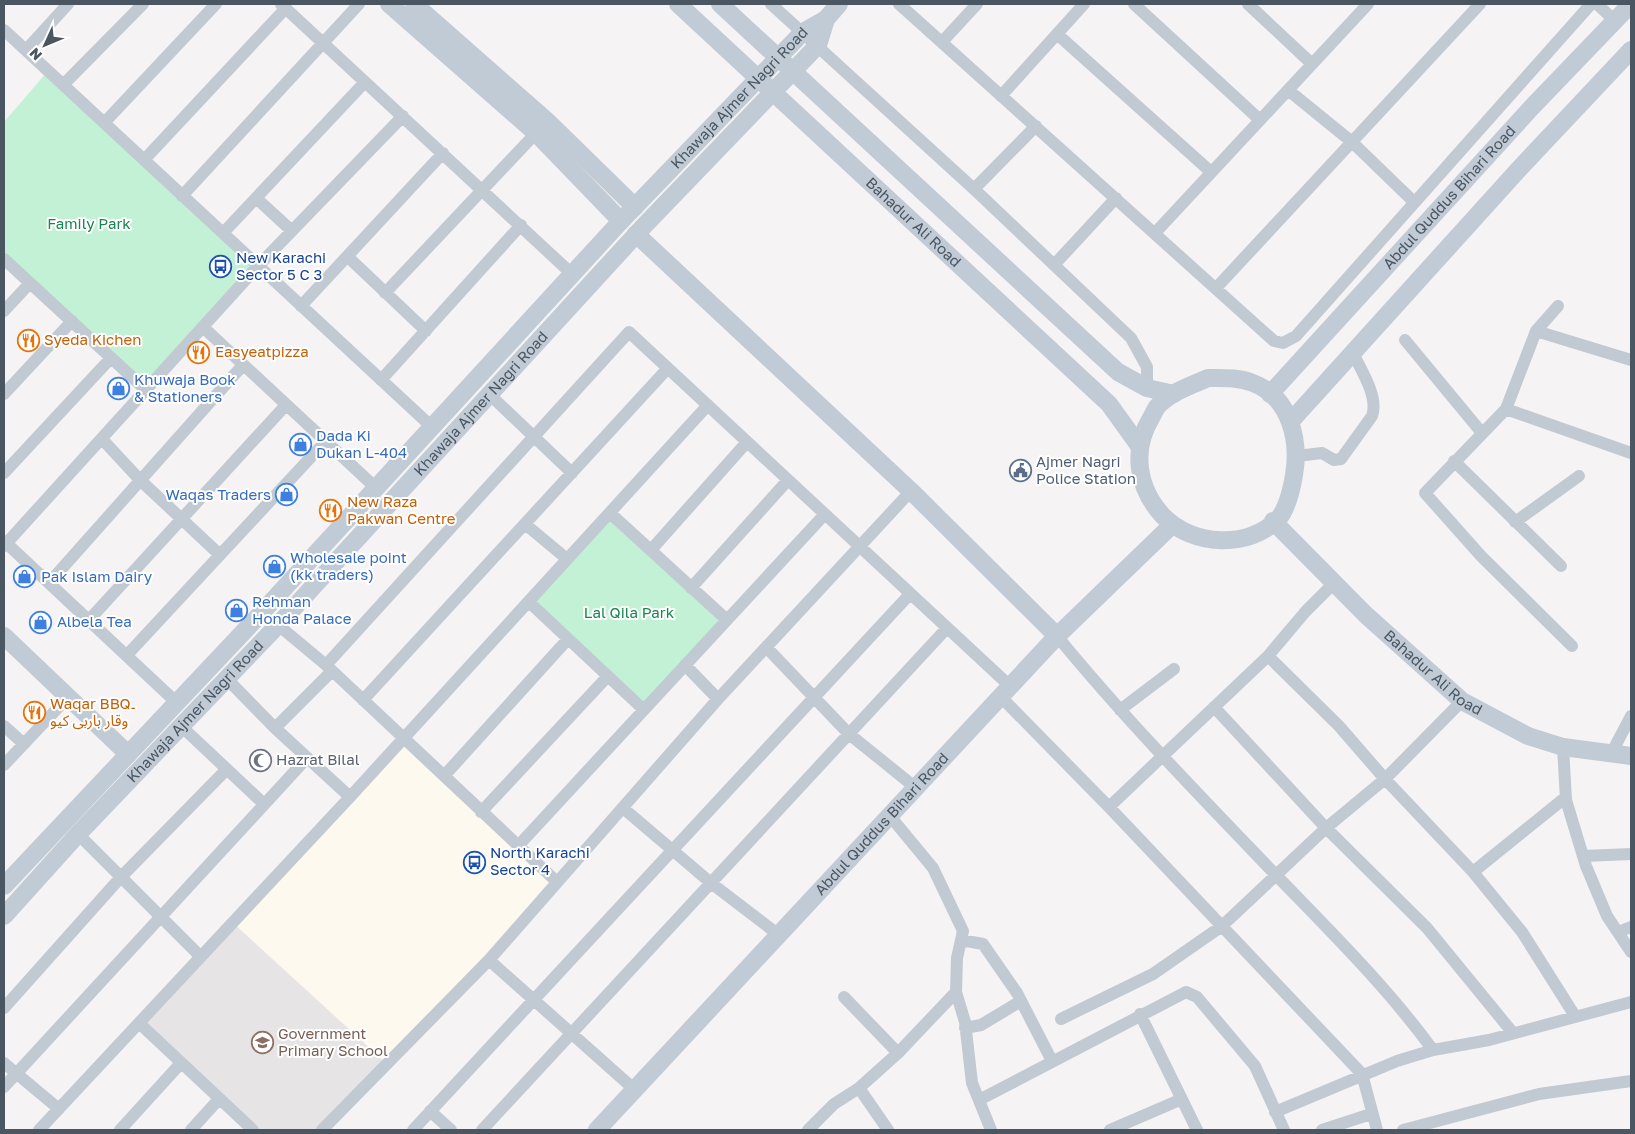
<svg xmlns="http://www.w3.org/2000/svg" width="1635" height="1134" font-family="'Golos Text','Noto Sans Arabic',sans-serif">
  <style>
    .commercial { fill: #fdf9ef }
    .education { fill: #e6e4e5 }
    .green { fill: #c3f1d5 }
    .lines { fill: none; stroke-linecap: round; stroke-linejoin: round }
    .street { stroke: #c1cad2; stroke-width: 12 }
    .secondary { stroke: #c1cbd6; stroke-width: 18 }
    .labels { text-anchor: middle; stroke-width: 4; stroke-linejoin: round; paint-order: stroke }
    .street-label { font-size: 15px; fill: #4a5661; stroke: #fff }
    .park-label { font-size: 15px; fill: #17864f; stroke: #fff }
    .transit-label { font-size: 15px; fill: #164399; stroke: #fff; text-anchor: start }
    .food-label { font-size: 15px; fill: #c56008; stroke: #fff; text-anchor: start }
    .shop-label { font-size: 15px; fill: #366cbe; stroke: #fff; text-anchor: start }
    .service-label { font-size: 15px; fill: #4e5e75; stroke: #fff; text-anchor: start }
    .worship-label { font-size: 15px; fill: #5b616d; stroke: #fff; text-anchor: start }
    .education-label { font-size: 15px; fill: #785e54; stroke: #fff; text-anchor: start }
  </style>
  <rect width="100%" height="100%" fill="#f5f3f3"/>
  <!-- commercial -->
  <path class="commercial" d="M404,738L554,880L385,1062L233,923Z"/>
  <!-- education -->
  <path class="education" d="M233,923L385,1062L320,1130H253L139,1023Z"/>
  <!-- green -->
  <path class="green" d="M48,71L258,266L146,390L4,259V122Z
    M610,513L727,620L644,710L529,602Z"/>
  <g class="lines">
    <!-- street -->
    <path class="street" d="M281,4L572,274
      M771,4L974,189L1131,338L1147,367V388
      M899,4L1274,341L1283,343L1296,336L1591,4
      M1134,4L1260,120
      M1248,4L1312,64
      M1597,4L1615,21
      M4,30L432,427
      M1057,34L1211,172
      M942,42L977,4
      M26,50L68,4
      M63,85L143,4
      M1288,90L1352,142L1414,202
      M1001,96L1084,4
      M104,123L216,4
      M144,160L286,8
      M974,189L1036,126
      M182,196L359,4
      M256,198L292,231
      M223,233L365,82
      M1155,233L1368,4
      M348,257L426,331
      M4,259L146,390
      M1054,265L1116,198
      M1217,287L1480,4
      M385,293L536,133
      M301,306L443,153
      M1558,306L1536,331L1506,409L1425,493L1481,556L1572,646
      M4,311L30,283
      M204,328L376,488
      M1536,331L1631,360
      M1405,340L1482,433
      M381,380L521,225
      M4,394L72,321
      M489,394L572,473
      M1506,409L1631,453
      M102,439L140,480L220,555
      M1297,456L1322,453L1334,460L1341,459L1372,416C1379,397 1361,370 1353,353
      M1454,461L1561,566
      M4,473L111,358
      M610,513L727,620
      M1515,522L1579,476
      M525,524L567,559
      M4,541L176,702
      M4,546L258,266L403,116
      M651,550L747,442
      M49,583L243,365
      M691,588L788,480
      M529,602L644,710
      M89,620L286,405
      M278,625L326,665L556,881
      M1057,636C1125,719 1200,796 1274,873C1330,931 1386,986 1433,1050
      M766,647L849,734L916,788
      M127,655L325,442
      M1268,656L1339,726L1385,779L1473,872L1522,932L1575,1016
      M326,665L629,332L1011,687
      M685,665L718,699
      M332,671L275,728L350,797
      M226,678L275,728
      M1001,697L1109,807L1362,1074L1377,1130
      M363,700L668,368
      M1214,707L1326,828L1427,928L1513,1033
      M1120,710L1174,669
      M4,726L24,744
      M181,726L264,804
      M1563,747L1566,800L1586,866L1607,916L1631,952
      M1611,754L1631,716
      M4,765L69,696
      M444,776L568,639
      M1109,807L1268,656L1306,611L1334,583
      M623,808L711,883L779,935
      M481,812L608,676
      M890,816L933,868L963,931L957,958L956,992L965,1022L972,1083L991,1130
      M78,834L201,957
      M518,846L825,514
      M1583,856L1631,854
      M1473,872L1566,797
      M1618,932L1631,927
      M961,940L983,944L1017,993L1052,1061
      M489,960L635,1090
      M844,997L898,1053
      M4,1008L121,877L227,769
      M1140,1014L1197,1130
      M1061,1019L1153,974L1222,926L1326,828L1385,779L1462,701
      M139,1023L253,1130
      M965,1028L981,1025L1021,1001
      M4,1063L59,1109
      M4,1087L307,758
      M859,1088L888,1130
      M979,1100L1186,992L1197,997L1255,1066L1284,1130
      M430,1111L451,1130
      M1275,1112L1397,1061L1433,1050L1489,1040L1631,1002
      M39,1130L350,797L708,405
      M120,1130L181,1063
      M191,1130L219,1099
      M322,1130L489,960L718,699L911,491
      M413,1130L910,594
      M482,1130L947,628
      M808,1130L834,1104L859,1088L898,1053L956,992
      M1110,1130L1182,1099
      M1322,1130L1371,1114
      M1403,1130L1539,1094L1631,1081"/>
    <!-- secondary -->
    <g class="secondary">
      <path d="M389,4L536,133L621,221"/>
      <path d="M414,4L547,121L635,207"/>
      <path id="s1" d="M678,4L1109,404L1140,447"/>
      <path d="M720,4L1118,372L1147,388L1174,394"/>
      <path d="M636,234L911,491L1057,636"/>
      <path d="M1208,378C1223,378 1238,377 1253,383C1290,397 1300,440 1294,475C1292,487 1287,508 1279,518C1249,550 1192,546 1163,516C1138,489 1131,451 1151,418C1154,413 1156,406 1161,403C1174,391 1192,385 1208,378Z"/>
      <path id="s2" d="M1270,394L1532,107L1631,4"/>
      <path d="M1291,421L1519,169L1631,50"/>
      <path id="s3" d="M1273,521L1366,615L1462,701L1528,736L1563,747L1631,756"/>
      <path d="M4,636L128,754"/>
      <path id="s4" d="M4,886L265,609L621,221L803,32L826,19"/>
      <path id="s5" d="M4,916L78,834L278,625L642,228L818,45L826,19L839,4"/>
      <path id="s6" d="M597,1130L1057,636L1172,525"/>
    </g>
  </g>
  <!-- icons -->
  <defs>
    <symbol id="bus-ring" viewBox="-11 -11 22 22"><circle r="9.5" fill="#fff" stroke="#1a4fb4" stroke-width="1.5"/><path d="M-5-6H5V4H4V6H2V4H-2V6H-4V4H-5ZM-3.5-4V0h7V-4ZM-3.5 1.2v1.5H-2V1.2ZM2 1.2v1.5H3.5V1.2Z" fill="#1a4fb4"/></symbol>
    <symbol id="restaurant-ring" viewBox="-11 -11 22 22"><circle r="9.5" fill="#fff" stroke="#e8710a" stroke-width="1.5"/><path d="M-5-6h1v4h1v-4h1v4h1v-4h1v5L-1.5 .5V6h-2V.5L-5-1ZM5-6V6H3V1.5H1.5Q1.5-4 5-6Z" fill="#e8710a"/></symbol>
    <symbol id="shop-ring" viewBox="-11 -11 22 22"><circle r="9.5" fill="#fff" stroke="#3f7fe0" stroke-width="1.5"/><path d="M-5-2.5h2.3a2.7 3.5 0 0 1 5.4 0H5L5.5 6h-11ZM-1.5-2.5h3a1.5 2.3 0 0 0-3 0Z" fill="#3f7fe0"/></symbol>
    <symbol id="civic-ring" viewBox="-11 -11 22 22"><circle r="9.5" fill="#fff" stroke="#5c6f8a" stroke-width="1.5"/><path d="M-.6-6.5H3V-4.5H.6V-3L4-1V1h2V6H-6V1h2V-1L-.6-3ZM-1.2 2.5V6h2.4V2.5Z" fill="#5c6f8a"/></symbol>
    <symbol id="mosque-ring" viewBox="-11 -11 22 22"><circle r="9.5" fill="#fff" stroke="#6b7280" stroke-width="1.5"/><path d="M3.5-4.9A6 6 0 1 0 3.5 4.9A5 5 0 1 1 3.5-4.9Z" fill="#6b7280"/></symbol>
    <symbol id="school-ring" viewBox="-11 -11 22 22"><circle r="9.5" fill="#fff" stroke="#8d6e63" stroke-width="1.5"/><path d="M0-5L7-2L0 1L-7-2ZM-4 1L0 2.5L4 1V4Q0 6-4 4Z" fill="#8d6e63"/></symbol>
  </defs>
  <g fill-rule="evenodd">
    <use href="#bus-ring" x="208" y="254" width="25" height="25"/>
    <use href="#restaurant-ring" x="16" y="328" width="25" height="25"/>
    <use href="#restaurant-ring" x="186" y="340" width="25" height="25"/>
    <use href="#shop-ring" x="106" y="376" width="25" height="25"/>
    <use href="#shop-ring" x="288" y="432" width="25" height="25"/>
    <use href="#civic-ring" x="1008" y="458" width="25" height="25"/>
    <use href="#shop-ring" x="274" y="482" width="25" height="25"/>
    <use href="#restaurant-ring" x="318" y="498" width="25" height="25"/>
    <use href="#shop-ring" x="262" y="554" width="25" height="25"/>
    <use href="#shop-ring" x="12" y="564" width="25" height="25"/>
    <use href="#shop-ring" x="224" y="598" width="25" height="25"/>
    <use href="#shop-ring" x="28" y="610" width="25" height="25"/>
    <use href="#restaurant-ring" x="22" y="700" width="25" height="25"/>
    <use href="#mosque-ring" x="248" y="748" width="25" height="25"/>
    <use href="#bus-ring" x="462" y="850" width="25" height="25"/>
    <use href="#school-ring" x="250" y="1030" width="25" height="25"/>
  </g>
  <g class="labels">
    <!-- street labels -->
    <g class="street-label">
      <text dy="5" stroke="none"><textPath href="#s4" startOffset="1078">Khawaja Ajmer Nagri Road</textPath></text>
      <text dy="5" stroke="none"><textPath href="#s2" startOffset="266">Abdul Quddus Bihari Road</textPath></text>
      <text dy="5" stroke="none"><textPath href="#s1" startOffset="321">Bahadur Ali Road</textPath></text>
      <text dy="5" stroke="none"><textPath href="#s5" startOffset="700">Khawaja Ajmer Nagri Road</textPath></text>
      <text dy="5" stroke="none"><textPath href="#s3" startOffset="221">Bahadur Ali Road</textPath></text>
      <text dy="5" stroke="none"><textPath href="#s5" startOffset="280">Khawaja Ajmer Nagri Road</textPath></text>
      <text dy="5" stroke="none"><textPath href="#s6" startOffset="418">Abdul Quddus Bihari Road</textPath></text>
    </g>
    <!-- park labels -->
    <g class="park-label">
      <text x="89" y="229">Family Park</text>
      <text x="629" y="618">Lal Qila Park</text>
    </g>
    <!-- transit labels -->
    <g class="transit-label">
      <text x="236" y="263">New Karachi<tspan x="236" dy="17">Sector 5 C 3</tspan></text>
      <text x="490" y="858">North Karachi<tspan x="490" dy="17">Sector 4</tspan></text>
    </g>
    <!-- food labels -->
    <g class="food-label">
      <text x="44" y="345">Syeda Kichen</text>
      <text x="215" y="357">Easyeatpizza</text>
      <text x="347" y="507">New Raza<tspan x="347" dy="17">Pakwan Centre</tspan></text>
      <text x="50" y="709">Waqar BBQ۔<tspan x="50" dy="17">وقار باربی کیو</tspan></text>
    </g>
    <!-- shop labels -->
    <g class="shop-label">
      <text x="134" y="385">Khuwaja Book<tspan x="134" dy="17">&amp; Stationers</tspan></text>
      <text x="316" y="441">Dada Ki<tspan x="316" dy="17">Dukan L-404</tspan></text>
      <text x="271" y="500" text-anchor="end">Waqas Traders</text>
      <text x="290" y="563">Wholesale point<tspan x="290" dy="17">(kk traders)</tspan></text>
      <text x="41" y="582">Pak Islam Dairy</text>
      <text x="252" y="607">Rehman<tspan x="252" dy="17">Honda Palace</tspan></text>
      <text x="57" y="627">Albela Tea</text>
    </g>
    <!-- service labels -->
    <g class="service-label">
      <text x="1036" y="467">Ajmer Nagri<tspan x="1036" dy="17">Police Station</tspan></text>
    </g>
    <!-- worship labels -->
    <g class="worship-label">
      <text x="276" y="765">Hazrat Bilal</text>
    </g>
    <!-- education labels -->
    <g class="education-label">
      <text x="278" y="1039">Government<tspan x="278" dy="17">Primary School</tspan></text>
    </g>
  </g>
  <!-- border -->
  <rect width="1635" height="1134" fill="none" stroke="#4a5661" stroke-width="10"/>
  <!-- north arrow -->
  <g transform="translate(45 45) rotate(226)" stroke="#ffffff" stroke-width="4" paint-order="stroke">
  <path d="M0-4L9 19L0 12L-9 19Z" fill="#4a5661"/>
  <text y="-8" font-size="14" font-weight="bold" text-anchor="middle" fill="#4a5661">N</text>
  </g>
</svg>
